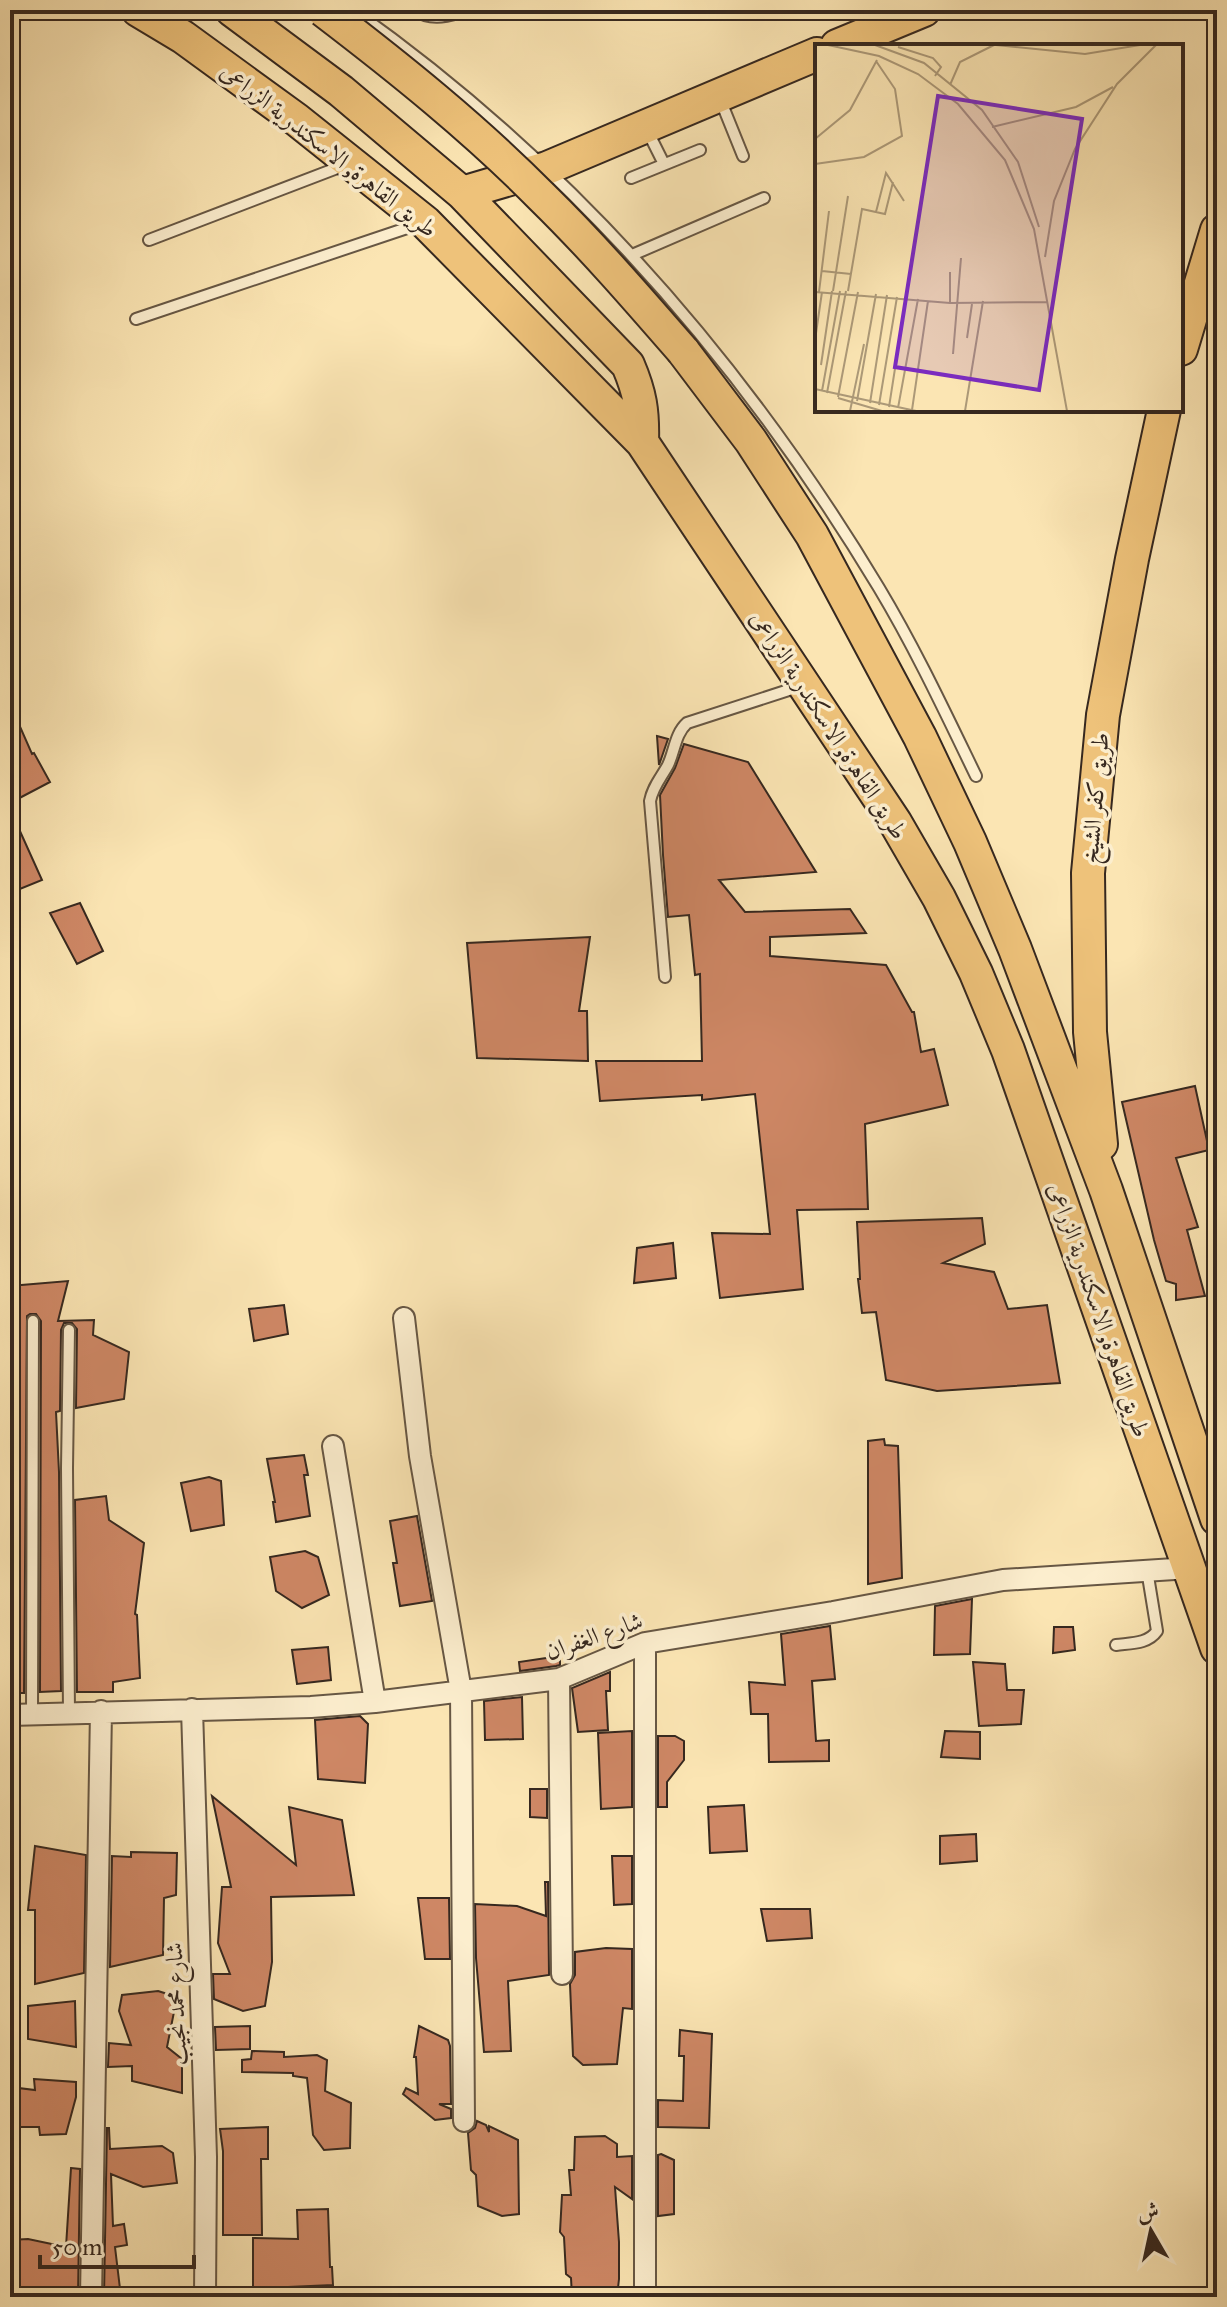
<svg xmlns="http://www.w3.org/2000/svg" width="1227" height="2307" font-family="'IM FELL Great Primer',Amiri,serif">
  <style>
    .building { fill: #ce8765; stroke: #36281f; stroke-width: 2 }
    .lines { fill: none; stroke-linecap: round; stroke-linejoin: round }
    .service-casing { stroke: #675744; stroke-width: 14 }
    .minor-casing { stroke: #675744; stroke-width: 24 }
    .trunk-casing { stroke: #36281f; stroke-width: 36 }
    .service { stroke: #fceece; stroke-width: 10 }
    .minor { stroke: #fceece; stroke-width: 20 }
    .trunk { stroke: #eec27a; stroke-width: 32 }
    .trunk-bridge-casing { stroke: #36281f; stroke-width: 36; stroke-linecap: butt }
    .trunk-bridge { stroke: #eec27a; stroke-width: 32 }
    .labels { text-anchor: middle; stroke-width: 7; stroke-linejoin: round; paint-order: stroke }
    .street-label { font-size: 24px; fill: #36281f; stroke: #fceece }
    .inset-road { fill: none; stroke: #ac9978; stroke-width: 2 }
    .view { fill: #7b2cbf; fill-opacity: 0.15; stroke: #7b2cbf; stroke-width: 4 }
    .inset-edge { fill: none; stroke: #36281f; stroke-width: 4 }
  </style>
  <rect width="100%" height="100%" fill="#fbe5b3"/>
  <filter id="stains"><feTurbulence type="fractalNoise" baseFrequency=".0025" numOctaves="4"/><feColorMatrix values="0 0 0 0 .2 0 0 0 0 .09 0 0 0 0 .02 0 0 0 .5 -.17"/></filter>
  <radialGradient id="worn" r=".72"><stop offset=".6" stop-color="#630" stop-opacity="0"/><stop offset="1" stop-color="#630" stop-opacity=".3"/></radialGradient>
  <!-- building -->
  <path class="building" d="M10,704L32,754L34,753L50,782L10,803Z
    M657,736L668,739L659,765Z
    M684,744L748,762L816,872L719,880L745,912L850,909L866,933L770,937V956L886,965L912,1012H914L921,1052L934,1049L948,1105L865,1124L868,1209L797,1210L803,1289L720,1298L712,1233L770,1234L755,1094L702,1100V1095L600,1101L596,1061H702L700,974L695,975L689,915L668,917L663,855L660,795L675,768Z
    M10,809L42,880L10,893Z
    M80,903L103,951L77,964L50,913Z
    M590,937L579,1011H587L588,1061L477,1058L467,943Z
    M1195,1086L1209,1150L1176,1158L1198,1227L1187,1230L1205,1296L1176,1300V1284L1166,1281L1154,1240L1122,1102Z
    M982,1218L985,1244L943,1263L994,1272L1008,1309L1047,1305L1060,1383L937,1391L886,1380L876,1312L862,1313L858,1279H860L857,1222Z
    M673,1243L676,1278L634,1283L637,1248Z
    M68,1281L58,1321L94,1320L93,1335L129,1352L124,1399L76,1408L77,1329L72,1323H64L61,1330L60,1411L56,1412L59,1472L61,1691L40,1692L41,1321L36,1314H30L27,1316L24,1693H10V1286Z
    M284,1305L288,1334L254,1341L249,1309Z
    M884,1439L885,1445L898,1446L902,1578L868,1584V1441Z
    M304,1455L308,1475H304L310,1516L276,1522L273,1502H275L267,1459Z
    M209,1477L221,1481L224,1525L191,1531L181,1483Z
    M106,1496L109,1520L144,1543L135,1614L137,1615L140,1678L113,1682V1692H77L75,1500Z
    M417,1516L432,1601L400,1606L393,1563H397L390,1521Z
    M305,1551L318,1557L329,1595L302,1608L276,1591L270,1557Z
    M972,1599L970,1654L934,1655L935,1606Z
    M830,1626L835,1679L812,1681L816,1741L829,1740V1761L769,1762L768,1714H751L749,1682L785,1685L781,1634Z
    M1054,1627H1073L1075,1650L1053,1653Z
    M328,1647L331,1680L297,1684L292,1650Z
    M560,1656V1665L556,1666L520,1671L519,1662Z
    M973,1662L1005,1664L1007,1690H1024L1021,1724L979,1726Z
    M610,1672V1691H606L608,1730L578,1732L572,1688Z
    M522,1697L523,1739L485,1740L484,1701Z
    M360,1716L368,1724L365,1783L318,1779L315,1720Z
    M632,1731V1807L601,1809L598,1733Z
    M945,1731L980,1732V1759L941,1757Z
    M658,1736H675L684,1741V1760L667,1782V1807H658Z
    M530,1789H547V1818L530,1817Z
    M212,1796L296,1865L289,1807L342,1820L354,1895L271,1897L272,1962L265,2006L243,2011L214,1999L213,1974H230L218,1943L222,1887H231Z
    M744,1805L747,1851L710,1853L708,1807Z
    M976,1834L977,1861L940,1864V1836Z
    M35,1846L86,1855L84,1973L35,1984V1910H28Z
    M131,1852L177,1853L176,1895L164,1898L163,1955L110,1967L112,1856L131,1857Z
    M612,1856H632V1904L614,1905Z
    M545,1882H548L549,1975L508,1981L511,2051L484,2052L476,1958L475,1904L517,1906L546,1916Z
    M418,1898H449L450,1959H425Z
    M761,1909H810L812,1938L767,1941Z
    M606,1948L632,1949V2009L623,2008L617,2064L583,2065L573,2056L570,1984L575,1975V1952Z
    M158,1991L177,1997L167,2047L182,2059V2093L132,2081V2066L108,2067L109,2043L131,2045L119,2011L122,1995Z
    M75,2001L76,2047L28,2039V2006Z
    M250,2026V2049L216,2050L215,2027Z
    M419,2026L448,2040L450,2046L451,2104H439L451,2109V2118L435,2120L403,2094L406,2088L418,2094L416,2057H414Z
    M680,2030L712,2034L709,2128L658,2127V2100L683,2101L684,2056H679Z
    M252,2051L284,2052V2057L317,2055L327,2060L325,2091L351,2103L350,2148L324,2150L313,2135L307,2078L293,2076V2073L242,2072V2060L251,2059Z
    M34,2079L76,2082V2097L66,2134L40,2135L39,2127H10V2087L35,2090Z
    M477,2121L486,2125L489,2132V2126L518,2140L519,2214L502,2216L478,2206L476,2175L471,2170L468,2133L475,2128Z
    M268,2127V2159H261L262,2235H223V2151L220,2129Z
    M107,2128H109L110,2149L162,2146L173,2153L177,2183L143,2187L111,2174L113,2226L124,2224L127,2245L115,2247L121,2297H104Z
    M605,2136L617,2144V2157L632,2156V2199L615,2187L619,2242V2279L617,2297H572L571,2278L566,2274L564,2237L560,2232L562,2195H571L569,2170H574L575,2137Z
    M661,2154L674,2160V2214L658,2216V2155Z
    M71,2168L80,2169L78,2297H72V2295L54,2297H10V2240L28,2239L66,2247Z
    M328,2209L330,2267H332L333,2285L289,2287V2297H253V2238L298,2239L297,2210Z"/>
  <g class="lines">
    <defs>
      <path id="service" d="M353,10C569,163 743,362 879,588C915,648 945,712 976,776
        M415,10C433,23 452,14 472,10
        M366,19L377,10
        M720,99L743,156
        M647,130L664,164
        M631,178L700,150
        M149,240L345,165
        M632,255L764,198
        M136,319L419,224
        M665,977L650,801C653,786 661,778 668,765C675,750 675,734 687,723L798,687
        M69,1330L67,1468L69,1713
        M1116,1645C1131,1643 1148,1644 1157,1631L1147,1570
        M32,1714L33,1321"/>
      <path id="minor" d="M404,1318L420,1456L461,1691L464,2121
        M333,1446L375,1702
        M645,1643V2297
        M559,1679L562,1974
        M192,1709L206,2157L205,2297
        M10,1715L311,1707L375,1702L559,1679L645,1643L833,1612L1003,1580L1190,1568
        M91,2297L101,1711"/>
      <path id="trunk" d="M138,10L183,37L297,120L425,222L642,442L895,822L939,898L976,973L1008,1050L1217,1648
        M232,10L341,91L462,193L628,365C640,393 643,411 642,442
        M837,46L924,10
        M462,193L547,168L817,54
        M1181,349L1217,230
        M683,351L751,441L812,535L920,737L970,842L1015,949L1106,1190L1217,1519
        M1101,1144L1090,1032L1088,873L1103,715L1132,559L1164,410"/>
    </defs>
    <!-- service casing -->
    <use href="#service" class="service-casing"/>
    <!-- minor casing -->
    <use href="#minor" class="minor-casing"/>
    <!-- trunk casing -->
    <use href="#trunk" class="trunk-casing"/>
    <!-- service -->
    <use href="#service" class="service"/>
    <!-- minor -->
    <use href="#minor" class="minor"/>
    <!-- trunk -->
    <use href="#trunk" class="trunk"/>
    <defs>
      <path id="trunk-bridge" d="M323,10C399,68 475,129 542,197C592,246 637,298 683,351"/>
    </defs>
    <!-- trunk-bridge casing -->
    <use href="#trunk-bridge" class="trunk-bridge-casing"/>
    <!-- trunk-bridge -->
    <use href="#trunk-bridge" class="trunk-bridge"/>
  </g>
  <g class="labels">
    <!-- street labels -->
    <g class="street-label">
      <text transform="translate(329 150) rotate(38)" y="8">طريق القاهرة, الاسكندرية الزراعى</text>
      <text transform="translate(829 725) rotate(57)" y="8">طريق القاهرة, الاسكندرية الزراعى</text>
      <text transform="translate(1095 798) rotate(-85)" y="8">طريق كفر الشيخ</text>
      <text transform="translate(1099 1310) rotate(71)" y="8">طريق القاهرة, الاسكندرية الزراعى</text>
      <text transform="translate(594 1636) rotate(-19)" y="8">شارع الغفران</text>
      <text transform="translate(176 2004) rotate(-92)" y="8">شارع محمد نجيب</text>
    </g>
  </g>
  <!-- overview -->
  <g transform="translate(815 44)">
    <rect width="368" height="368" fill="#fbe5b3"/>
    <path class="inset-road" d="M13,1L64,12L103,30L143,60L190,116L219,185L252,367M60,1L109,19L167,66L203,118L224,183M181,1L270,10L325,1M83,3L118,14L126,23L120,32M135,41L145,18L179,1M177,83L261,63L298,43M0,95L35,66L62,16M0,120L49,113L87,92L80,45L61,17M61,168L71,129L89,157M230,213L239,157L260,105L302,40L341,1M7,227L36,230M135,228V259M18,247L33,152M33,247L47,165L70,170L78,138M0,248L135,259L232,258M4,248L14,167M152,294L157,260M0,296L7,248M138,310L146,214M6,321L17,247M0,345L101,367M7,347L25,247M12,349L31,247M23,353L43,248M23,354L67,367M42,357L61,250M55,359L72,251M64,361L82,253M74,363L91,254M83,364L103,255M97,366L113,257M35,367L49,300M150,367L168,257"/>
    <path class="view" d="M123,52L267,75L224,346L80,323Z"/>
    <rect width="368" height="368" class="inset-edge"/>
  </g>
  <!-- margin -->
  <rect width="1227" height="2307" fill="none" stroke="#fbe5b3" stroke-width="40"/>
  <rect x="12" y="12" width="1203" height="2283" fill="none" stroke="#36281f" stroke-width="4"/>
  <rect x="20" y="20" width="1187" height="2267" fill="none" stroke="#36281f" stroke-width="2"/>
  <!-- north arrow -->
  <g transform="translate(1151 2231) rotate(351)" stroke="#fceece" stroke-width="6" paint-order="stroke">
  <path d="M0-6L14 30L0 20L-14 30Z" fill="#36281f"/>
  <text y="-12" font-size="22" font-weight="bold" text-anchor="middle" fill="#36281f">ش</text>
  </g>
  <!-- scale -->
  <path d="M40 2255v12h154v-12" fill="none" stroke="#36281f" stroke-width="4"/>
  <text x="52" y="2255" font-size="24" fill="#36281f" stroke="#fceece" stroke-width="6" paint-order="stroke">50 m</text>
  <rect width="100%" height="100%" filter="url(#stains)"/>
  <rect width="100%" height="100%" fill="url(#worn)"/>
</svg>
